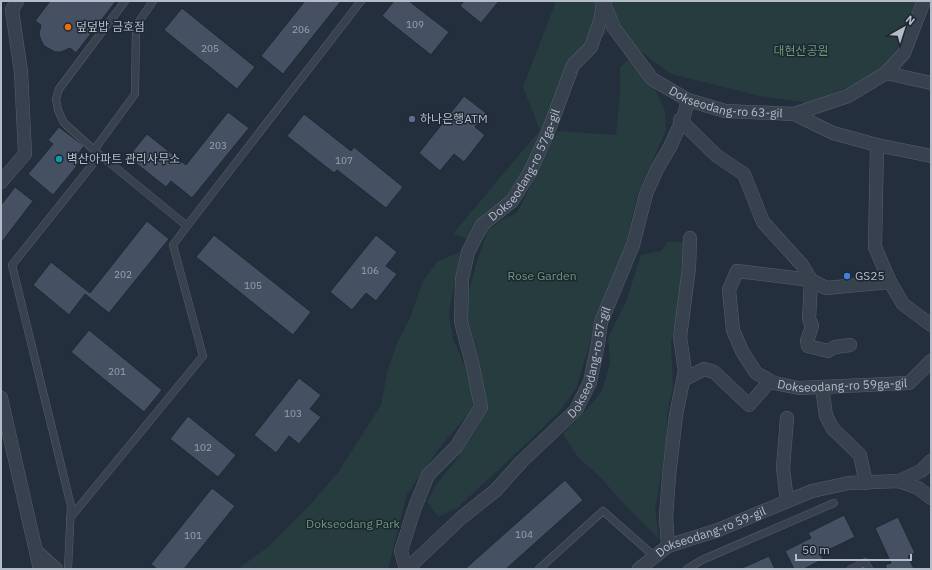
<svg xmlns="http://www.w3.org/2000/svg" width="932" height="570" font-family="'IBM Plex Sans','Noto Sans KR',sans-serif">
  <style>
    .green { fill: #263c3f }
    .building { fill: #455162; stroke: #1f2835 }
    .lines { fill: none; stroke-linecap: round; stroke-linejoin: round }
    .lane-casing { stroke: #565f6c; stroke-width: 8 }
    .street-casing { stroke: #565f6c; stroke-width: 14 }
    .lane { stroke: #38414e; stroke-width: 7 }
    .street { stroke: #38414e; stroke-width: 13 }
    .food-dot { fill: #e8710a; stroke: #1d2633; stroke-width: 1.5 }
    .service-dot { fill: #5c6f8a; stroke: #1d2633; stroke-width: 1.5 }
    .culture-dot { fill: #0f9aa8; stroke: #1d2633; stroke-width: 1.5 }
    .shop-dot { fill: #3f7fe0; stroke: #1d2633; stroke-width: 1.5 }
    .labels { text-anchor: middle; stroke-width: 3; stroke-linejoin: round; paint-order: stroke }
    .number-label { font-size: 10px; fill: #98a1af }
    .poi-label { font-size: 12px; fill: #b4bcc9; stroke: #1d2633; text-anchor: start }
    .park-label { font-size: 12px; fill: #6b9a76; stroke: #1d2633 }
    .street-label { font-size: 12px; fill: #b4bcc9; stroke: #1d2633 }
  </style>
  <rect width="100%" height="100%" fill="#242f3e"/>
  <!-- green -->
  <path class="green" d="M556,1H919L917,13L896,50L881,69L856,84L809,103L760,96L671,74L611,29L571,63L536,165L488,231L502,220L517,213L558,131L616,135L620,93V67L632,57L656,91L665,111L666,130L637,196L624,252L597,320L576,389L559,412L530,440L457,508L438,517L427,501L438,482L454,463L479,425L487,401L467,322L468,296L476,264L487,233L480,243L453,234L540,130L523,87Z
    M668,242H685L683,282L671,342L673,387L667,414V442L655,509L659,539L624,504L601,478L577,456L563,434L585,411L602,391L610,363L608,337L626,302L641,255L661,251Z
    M460,252L449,312L453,339L475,389L471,411L440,447L407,494L388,569H238L269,546L310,505L339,471L381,405L387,372L398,341L410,318L423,281L438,261Z"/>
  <!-- building -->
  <path class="building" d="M50,1H116L76,53L70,48L61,52H55L44,46L41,40L39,34L41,25L35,21Z
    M305,1H341L283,74L261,56Z
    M394,1H409L449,32L431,55L382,16Z
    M464,1H499L481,23L460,6Z
    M182,8L255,67L237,89L164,30Z
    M464,96L486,113L475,127L485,135L464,162L454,154L440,171L419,153Z
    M228,112L249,128L192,198L171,181L166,187L128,157L147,134L186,165Z
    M304,114L351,151L354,147L403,187L386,208L337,170L334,173L287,136Z
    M59,127L84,146L76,157L81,161L53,195L28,174L53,144L48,140Z
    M15,187L33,201L1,243V205Z
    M147,221L169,239L109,313L85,294L69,315L33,285L51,262L90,293Z
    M214,235L311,312L293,335L196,257Z
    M376,235L397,252L386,266L397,274L376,301L366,293L352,310L330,292Z
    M89,330L162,390L144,412L71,352Z
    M299,378L321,395L310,409L321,417L299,444L289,436L276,453L254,435Z
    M188,416L236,455L218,477L170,439Z
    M565,480L583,500L506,569H465Z
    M212,488L235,506L184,569H157L151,564Z
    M844,515L855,537L820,554L823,559L804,569H794L785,551L811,538L808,533Z
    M898,517L915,553L908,556L914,569H887L885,565L891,563L875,528Z
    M769,556L775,569H740Z"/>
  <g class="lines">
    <defs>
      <path id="lane" d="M125,1L59,89L56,99L58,110L64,123L94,150L187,226L361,1
        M94,150L135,94L136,26L153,1
        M70,518L203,356L173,245L187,226
        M68,569L71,506L12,265L100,155
        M539,569L603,511L654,556
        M687,569L702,560L834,503
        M851,569L865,562L869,569"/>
      <g id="street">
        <path id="s1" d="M604,3L614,28L652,79L688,100L725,111L794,114L848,96L886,73L904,53L924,1"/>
        <path d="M886,73L931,83"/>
        <path d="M794,114L833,133L877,145L931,156"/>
        <path d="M680,120L717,156L744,174L763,222L802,265L811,280L826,288L890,282"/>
        <path d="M877,145L875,247L890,282L903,304L931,325"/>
        <path d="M1,182L25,154L21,72L12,10L17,1"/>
        <path id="s2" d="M850,345L835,347L828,351L808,346L807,341L812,326L809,319L811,280L737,271L729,290L733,330L742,351L756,373L774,383L799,388L909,383L931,361"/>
        <path d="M683,380L704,369L714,372L749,405L770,381"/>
        <path d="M822,387L826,416L833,429L860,455L866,483"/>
        <path d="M1,398L40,569"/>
        <path d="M787,418L783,468L787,501"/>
        <path d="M899,481L921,471L931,461"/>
        <path d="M668,546L666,517L669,476L676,415L685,371L680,337L689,268L690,238"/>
        <path d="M36,551L56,569"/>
        <path id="s3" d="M406,569L401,551L415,507L428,475L456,447L481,407L473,367L461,322L462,279L468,252L482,225L512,201L530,172L547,135L573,65L591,47L601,18L603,1"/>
        <path id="s4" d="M407,569L461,518L496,490L522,461L576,410L590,382L598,344L601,322L633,245L646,194L657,169L670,147L684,116L688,100"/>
        <path id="s5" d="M639,569L668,546L718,530L812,491L849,483L899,481L918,488L931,498"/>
      </g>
    </defs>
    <!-- lane casing -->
    <use href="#lane" class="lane-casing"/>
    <!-- street casing -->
    <use href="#street" class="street-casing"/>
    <!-- lane -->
    <use href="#lane" class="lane"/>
    <!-- street -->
    <use href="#street" class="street"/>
  </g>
  <!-- markers -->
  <circle class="food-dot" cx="68" cy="27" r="4"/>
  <circle class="service-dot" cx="412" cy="119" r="4"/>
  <circle class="culture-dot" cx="59" cy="159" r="4"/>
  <circle class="shop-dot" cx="847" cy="276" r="4"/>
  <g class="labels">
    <!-- number labels -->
    <g class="number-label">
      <text x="415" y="28">109</text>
      <text x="301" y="33">206</text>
      <text x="210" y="52">205</text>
      <text x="218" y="149">203</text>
      <text x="344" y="164">107</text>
      <text x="370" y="274">106</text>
      <text x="123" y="278">202</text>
      <text x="253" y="289">105</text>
      <text x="117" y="375">201</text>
      <text x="293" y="417">103</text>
      <text x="203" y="451">102</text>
      <text x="524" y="538">104</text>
      <text x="193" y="539">101</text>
    </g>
    <!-- poi labels -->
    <g class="poi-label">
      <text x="76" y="31">덮덮밥 금호점</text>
      <text x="420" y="123">하나은행ATM</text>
      <text x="67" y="163">벽산아파트 관리사무소</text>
      <text x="855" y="280">GS25</text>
    </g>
    <!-- park labels -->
    <g class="park-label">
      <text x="801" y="55">대현산공원</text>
      <text x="542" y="280">Rose Garden</text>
      <text x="353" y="528">Dokseodang Park</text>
    </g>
    <!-- street labels -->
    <g class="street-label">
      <text dy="4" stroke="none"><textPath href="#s1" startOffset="170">Dokseodang-ro 63-gil</textPath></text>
      <text dy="4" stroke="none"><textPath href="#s3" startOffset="450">Dokseodang-ro 57ga-gil</textPath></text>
      <text dy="4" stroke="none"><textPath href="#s4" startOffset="282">Dokseodang-ro 57-gil</textPath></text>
      <text dy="4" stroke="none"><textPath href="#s2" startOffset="385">Dokseodang-ro 59ga-gil</textPath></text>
      <text dy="4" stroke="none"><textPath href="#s5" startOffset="82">Dokseodang-ro 59-gil</textPath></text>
    </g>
  </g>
  <!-- border -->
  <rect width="932" height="570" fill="none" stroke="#b4bcc9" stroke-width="4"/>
  <!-- north arrow -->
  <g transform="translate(904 28) rotate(39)" stroke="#1d2633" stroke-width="3" paint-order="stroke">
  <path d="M0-3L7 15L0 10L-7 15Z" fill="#b4bcc9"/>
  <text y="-6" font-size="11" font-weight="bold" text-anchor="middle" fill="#b4bcc9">N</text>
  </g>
  <!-- scale -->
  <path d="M796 554v6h115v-6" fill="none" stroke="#b4bcc9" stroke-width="2"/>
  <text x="802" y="554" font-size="12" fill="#b4bcc9" stroke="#1d2633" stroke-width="3" paint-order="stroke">50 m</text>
</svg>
